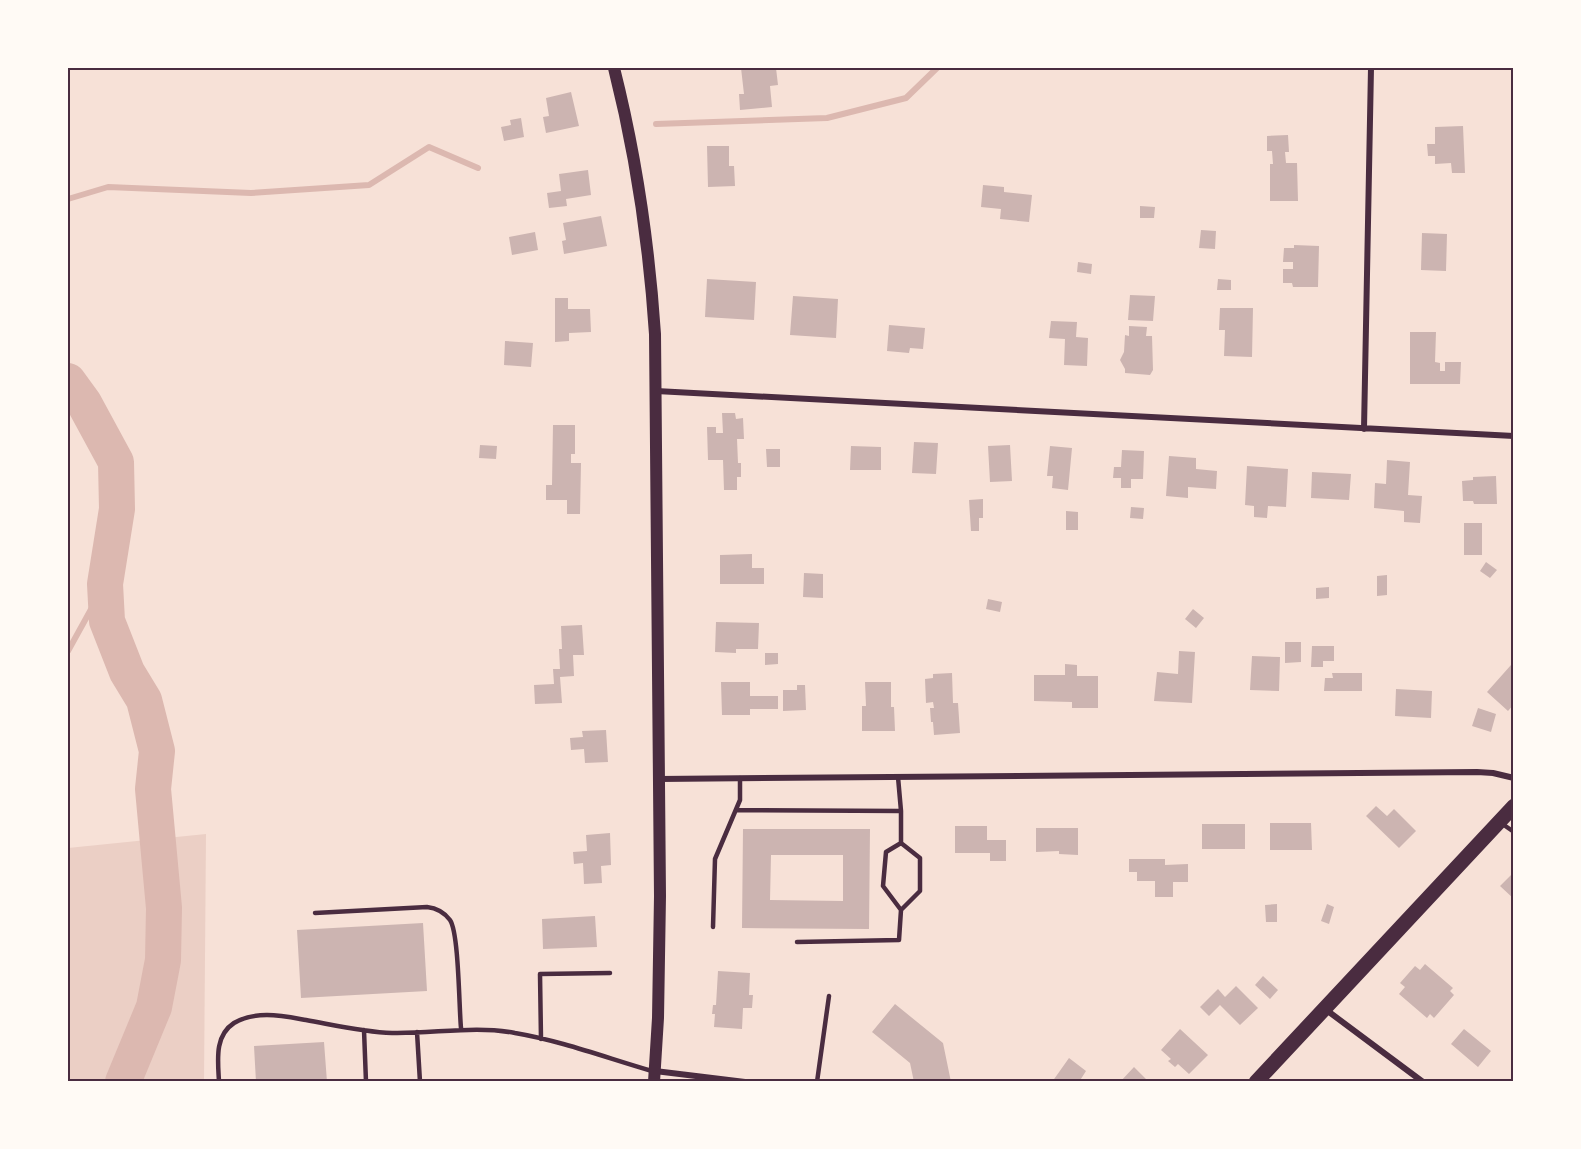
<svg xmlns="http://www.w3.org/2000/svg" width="1581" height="1149" font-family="'Fira Sans',sans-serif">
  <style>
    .green { fill: #ebcfc5 }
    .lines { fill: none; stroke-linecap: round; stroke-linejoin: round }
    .stream { stroke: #dcb8b0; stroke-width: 6 }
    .river { stroke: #dcb8b0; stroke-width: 36 }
    .building { fill: #ccb4b1; fill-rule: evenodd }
    .service { stroke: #4a2c40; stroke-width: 4.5 }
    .minor { stroke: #4a2c40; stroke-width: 6 }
    .secondary { stroke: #4a2c40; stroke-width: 12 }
    .primary { stroke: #4a2c40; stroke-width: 15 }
    .neatline { fill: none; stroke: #4a2c40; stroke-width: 2 }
  </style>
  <rect width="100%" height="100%" fill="#f7e1d7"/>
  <!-- green -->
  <path class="green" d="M206,834L204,1081H68V848Z"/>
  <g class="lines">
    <!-- stream -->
    <path class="stream" d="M656,124L827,118L906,98L937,68
      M68,199L108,187L251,193L369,185L429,147L478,168
      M68,651L105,584"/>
    <!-- river -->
    <path class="river" d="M68,381L84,403L116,462L117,509L105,584L107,621L127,672L144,700L157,751L153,789L164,908L163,960L154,1007L123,1082"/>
  </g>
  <!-- building -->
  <path class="building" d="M741,68H776L778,85L770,86L772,107L740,110L739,94H744Z
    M571,92L579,126L546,133L543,117L549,116L546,98Z
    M521,118L524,137L504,141L501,127L511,125L510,120Z
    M1463,126L1465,173H1452L1451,163L1435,164V156H1428L1427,144H1435V127Z
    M1288,135L1289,152H1285L1286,163H1297L1298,201H1270V164H1273L1272,151H1267V136Z
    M707,146H729V166H734L735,186L708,187Z
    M588,170L591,195L566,199L567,206L549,208L547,193L561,191L559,174Z
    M983,185L1004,187V192L1032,195L1029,222L1000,219L1001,209L981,207Z
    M1140,206L1155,207L1154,218H1140Z
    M601,216L607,246L564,254L562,241L566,240L563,223Z
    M1201,230L1216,231L1215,249L1199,248Z
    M535,232L538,250L512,255L509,237Z
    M1422,233L1447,234L1446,271L1421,270Z
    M1294,245L1319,246L1318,287H1293L1292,283H1283V269H1293V262H1283L1284,248H1294Z
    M1078,262L1092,264L1091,274L1077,272Z
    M707,279L756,282L754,320L705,317Z
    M1218,279L1231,280V290H1217Z
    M1130,295L1155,296L1153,321L1128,320Z
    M793,296L838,299L836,338L790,335Z
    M555,298H568V309H590L591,332L569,333V341L555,342Z
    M1220,308H1253L1252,357L1224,356L1225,330H1219Z
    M1051,321L1077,322L1076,337L1088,338L1087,366L1064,365L1065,339L1049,338Z
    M889,325L925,328L923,349L910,348L909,353L887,351Z
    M1129,326L1147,327L1146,336H1152L1153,370L1150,375L1125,373V369L1120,360L1124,352L1125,335L1129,336Z
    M1410,332H1436L1435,362L1440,363V371H1445V362H1461L1460,384H1410Z
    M505,341L533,343L531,367L504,365Z
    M722,413H735L736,419L743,418L744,439H737L738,463H741V477H737V490H724L723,460H708L707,427H716V433H723Z
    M553,425H575V454H571V463H581L580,514H567V500H546V485H552Z
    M914,442L938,443L936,474L912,473Z
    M480,445L497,446L496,459L479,458Z
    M1010,445L1012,481L990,482L988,446Z
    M851,446L881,447V470H850Z
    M1050,446L1072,448L1068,490L1052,488L1053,476H1047Z
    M766,449H780V467H767Z
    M1122,450L1144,451L1143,479H1131V488H1121V478H1113L1114,467H1121Z
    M1169,456L1196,458V469L1217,471L1216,489L1188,487V498L1166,496Z
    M1387,460L1410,462L1408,495L1422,496L1420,523L1404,522V511L1374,508L1375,483L1386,484Z
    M1247,466L1288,469L1286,507L1268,506L1267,518L1254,517V506L1245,505Z
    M1312,472L1351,474L1349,500L1311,498Z
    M1496,476L1497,504H1474L1473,501H1463L1462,481L1473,480V477Z
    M983,499V518H979V531H971L969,500Z
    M1131,507L1144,508L1143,519L1130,518Z
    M1066,511L1078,512V530H1066Z
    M1464,523H1482V555H1464Z
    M752,554V568H764V584H720V555Z
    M1486,562L1497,570L1490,578L1480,571Z
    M804,573L823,574V598L803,597Z
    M1387,575V595L1377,596V576Z
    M1329,587V598L1316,599V588Z
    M988,599L1002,602L1000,612L986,609Z
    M1193,609L1204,618L1196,628L1185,619Z
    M716,622L759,623L758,649H736V653L715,652Z
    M582,625L584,655H573L574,676L560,677L562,703L535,704L534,685L554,684L553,669H560L559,649H562L561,626Z
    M1285,642H1301V662L1285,663Z
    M1312,646H1334V661H1323V667H1311Z
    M1179,651L1195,652L1192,703L1154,701L1157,672L1178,674Z
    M765,653H778V664L765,665Z
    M1252,656L1280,657L1279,691L1250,690Z
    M1065,664L1077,665V676H1098V708H1072V702L1034,701V675H1065Z
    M1511,665L1514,667V704L1508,711L1487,692Z
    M952,673L953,703H958L960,733L934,735L933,722H931L930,708H934L933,702L926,703L925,679L933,678V674Z
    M1332,673H1362V691H1324L1325,678H1333Z
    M721,682H750V696H778V709H750V715H722Z
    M865,682H891V707H894L895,731H862V706H866Z
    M797,685H805L806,710L783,711V690H797Z
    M1396,689L1432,691L1431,718L1395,716Z
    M1478,708L1496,714L1491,732L1472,726Z
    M606,730L608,762L585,763L584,749L571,750L570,738L583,737L582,731Z
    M1376,806L1387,816L1394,809L1416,831L1399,848L1366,816Z
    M1270,823H1311L1312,850H1270Z
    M1202,824H1245V849H1202Z
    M955,826H987V840H1006V861H990V853H955Z
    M1036,828H1078V855L1059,854V851L1036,852Z
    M743,829H870L869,929L742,928ZM771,855H843V901L770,900Z
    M610,833L611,865L601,866L602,883L584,884L583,863L574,864L573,852L587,851L586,835Z
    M1129,859H1165V865L1188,864V882H1173V897H1155V881H1137V872H1129Z
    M1514,872V899L1500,886Z
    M1277,904V922H1266L1265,905Z
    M1327,904L1334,907L1329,924L1321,921Z
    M595,916L597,947L543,949L542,919Z
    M423,923L427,991L301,998L297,930Z
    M1425,964L1453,988L1450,991L1454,995L1434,1018L1430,1014L1427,1018L1399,994L1405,987L1400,983L1415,966L1420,970Z
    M718,971L750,973L749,995H753L752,1008H743L742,1029L714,1027L715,1014H712L713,1005H716Z
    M1263,976L1278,990L1270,999L1255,985Z
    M1236,986L1258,1008L1240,1025L1220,1005L1209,1016L1200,1007L1218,989L1225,997Z
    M895,1004L943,1043L951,1082H914L910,1063L872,1032Z
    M1180,1029L1208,1055L1189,1074L1178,1064L1175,1067L1168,1061L1171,1059L1161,1050Z
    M1464,1029L1491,1051L1478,1067L1451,1044Z
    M324,1042L327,1082H256L254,1046Z
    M1069,1058L1086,1071L1079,1082H1052Z
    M1134,1067L1149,1082H1120Z"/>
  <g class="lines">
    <!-- service -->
    <path class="service" d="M898,777L901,811V843
      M736,810L901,811
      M1501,823L1514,832
      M901,910L920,891V858L901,843
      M315,913L427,907C436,908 444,912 450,920C459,933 459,1009 461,1028
      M713,927L715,859L740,800V778
      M797,942L899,940L901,910L883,886L886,852L901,843
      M364,1030L366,1082
      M417,1032L420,1082
      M541,1039L540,974L610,973
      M219,1082C218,1061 214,1036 234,1023C256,1010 283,1016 306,1020C334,1025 363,1032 392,1033C434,1034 474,1025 515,1033C562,1041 607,1058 652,1071
      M817,1082L829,996"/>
    <!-- minor -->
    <path class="minor" d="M656,391L1514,436
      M1364,429L1371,68
      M659,779L1477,772L1493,773L1514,778
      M1325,1009L1423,1082
      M655,1071L745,1082"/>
    <!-- secondary -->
    <path class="secondary" d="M614,68C636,155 649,244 655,334L660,896L658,1018L654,1082"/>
    <!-- primary -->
    <path class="primary" d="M1256,1082L1514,806"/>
  </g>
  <!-- border -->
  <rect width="1581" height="1149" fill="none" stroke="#fffaf5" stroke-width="138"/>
  <rect x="69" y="69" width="1443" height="1011" class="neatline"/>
</svg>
